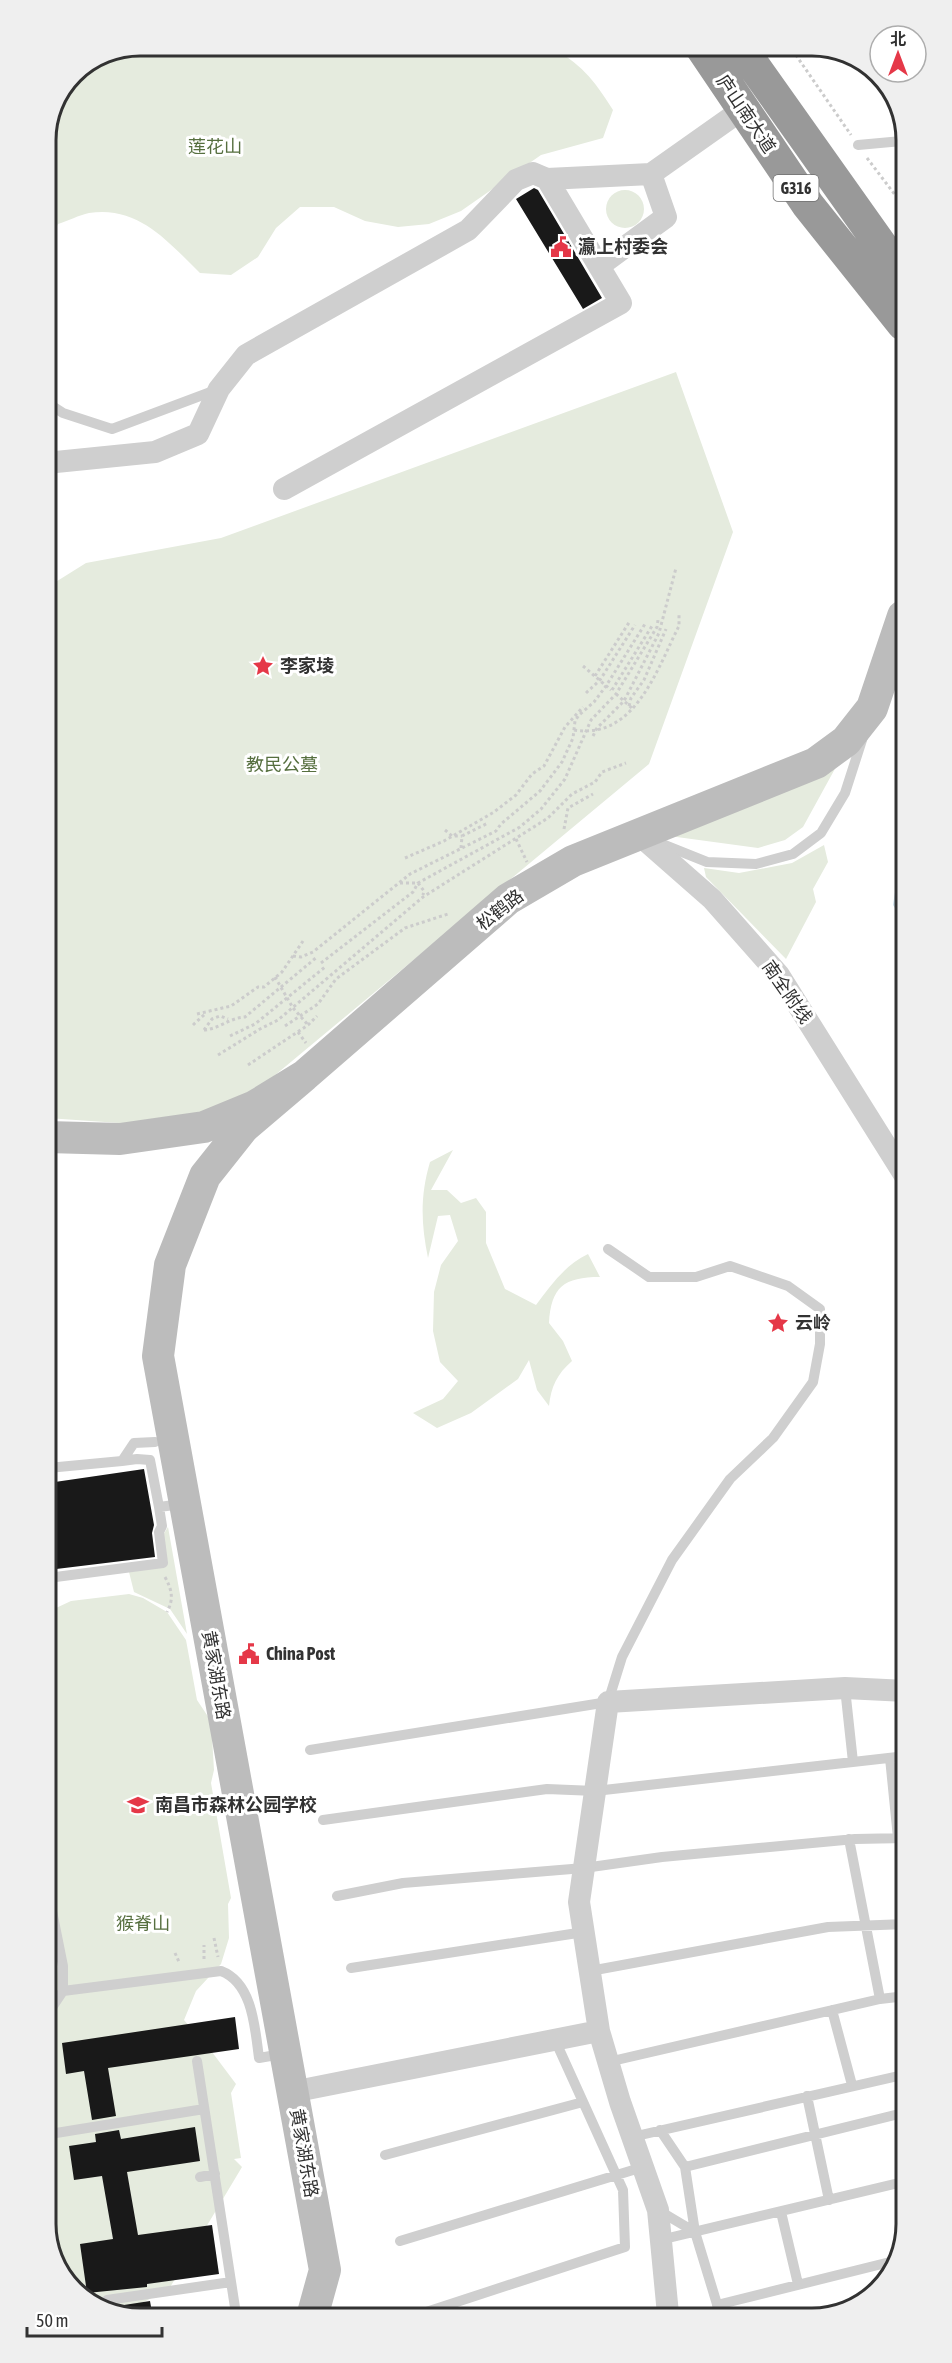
<svg xmlns="http://www.w3.org/2000/svg" width="952" height="2363" font-family="'Asap Condensed','Noto Sans SC',sans-serif">
  <style>
    .green { fill: #e5ebde }
    .water { fill: #cee2ed }
    .building { fill: #191919 }
    .lines { fill: none; stroke-linecap: round; stroke-linejoin: round }
    .path { stroke: #ccc; stroke-width: 3; stroke-dasharray: 3 3; stroke-linecap: butt }
    .lane { stroke: #cfcfcf; stroke-width: 10 }
    .street { stroke: #cfcfcf; stroke-width: 22 }
    .secondary { stroke: #bcbcbc; stroke-width: 32 }
    .highway { stroke: #999; stroke-width: 33 }
    .labels { text-anchor: middle; stroke-width: 6; stroke-linejoin: round; paint-order: stroke }
    .shield { fill: #fff; stroke: #707070; stroke-width: 1.5 }
    .shield-label { font-size: 16px; font-weight: bold; fill: #323232 }
    .street-label { font-size: 18px; fill: #323232; stroke: #fff }
    .park-label { font-size: 18px; fill: #566f3f; stroke: #fff }
    .poi-label { font-size: 18px; font-weight: bold; fill: #323232; stroke: #fff; text-anchor: start }
    .rim { fill: none; stroke: #323232; stroke-width: 3 }
  </style>
  <rect width="100%" height="100%" fill="#fff"/>
  <!-- green -->
  <path class="green" d="M140,45H548C582,65 592,77 613,110L603,138L541,155L461,211L429,224L398,227L365,221L334,207H300L276,228L258,257L231,275L200,273C169,243 139,205 89,213C79,215 68,221 58,224L45,251V134L73,72Z
    M606 209a19 19 0 1 1 38 0a19 19 0 1 1-38 0Z
    M676,372L733,532L649,764L262,1086L205,1116L134,1124L47,1118L46,588L86,563L221,538Z
    M842,756L803,827L785,840L758,848L662,835Z
    M824,845L828,862L813,889L816,902L786,959L706,877L704,868L739,873L792,863Z
    M453,1150L431,1190H447L461,1203L476,1198L486,1212V1243L505,1289L536,1305C551,1285 565,1265 588,1254L600,1277C564,1277 551,1287 549,1323L563,1341L572,1361C557,1374 551,1387 549,1406L537,1390L529,1360L518,1379L471,1413L437,1428L413,1413L443,1399L458,1381L440,1362L433,1331L434,1292L441,1265L458,1241L450,1215L438,1216L428,1258C421,1224 420,1196 430,1162Z
    M168,1527L187,1634L170,1609L134,1592L129,1572L166,1566L163,1535Z
    M129,1594L143,1598L167,1612L186,1640L197,1700L211,1721L214,1770L211,1783L231,1898L228,1904L229,1938L221,1964L196,1991L184,2020L212,2052L236,2084L231,2093L241,2158L234,2159L242,2167L169,2289L128,2310L127,2315L82,2298L55,2261L54,2040L59,1934L49,1862L48,1606L56,1608L71,1601Z"/>
  <!-- water -->
  <path class="water" d="M904,854V922L893,905L900,860Z"/>
  <!-- building -->
  <path class="building" d="M534,188L538,190L602,298L583,309L516,199Z
    M144,1469L154,1525L152,1533L155,1557L48,1570V1483Z
    M235,2017L239,2049L108,2068L116,2116L92,2120L84,2071L66,2074L62,2043Z
    M195,2127L200,2161L127,2172L138,2235L212,2225L219,2274L147,2284V2287L87,2293L80,2244L113,2239L102,2176L74,2180L69,2146L96,2142L95,2134L119,2130L121,2139Z
    M150,2301L153,2318H133L126,2315L124,2305Z"/>
  <g class="lines">
    <!-- path -->
    <path class="path" d="M789,45L851,135
      M867,158L902,204
      M583,666L611,690
      M595,676L630,621
      M612,690L652,626
      M586,693L600,680L635,625
      M616,694L633,709
      M629,706L631,698L644,680L666,629
      M574,730C635,740 657,669 679,626V613
      M593,736L597,728L624,701L659,633L676,568
      M564,829L568,808L593,794
      M445,830L452,836H462
      M516,839L527,862
      M461,848L462,836L488,823
      M405,858L444,841L494,812L516,795L532,774L544,766L565,727L583,707
      M400,883H418L424,891L423,895
      M293,956L301,957L313,952L410,874L496,831L501,824L540,791L562,762L573,738L575,721L579,715L594,702L606,686L645,624
      M321,963L413,892L418,883L520,827L541,809L565,779L591,720L616,694L657,627L658,620
      M275,977L293,1008L308,1025
      M197,1014L231,1006L258,987H264L282,972L303,941
      M193,1025L205,1014
      M285,1026L318,1004L336,979L405,928L448,914
      M204,1030C219,1029 229,1018 245,1017L317,957
      M204,1030L212,1019L220,1016L228,1019
      M298,1032L306,1043
      M230,1036L255,1024L325,967
      M218,1055L260,1029L278,1020L423,897L548,818L572,794L595,782L602,772L626,763
      M248,1065L308,1025L317,1016
      M165,1577C172,1590 174,1599 167,1612
      M214,1938L218,1957
      M175,1953L179,1962
      M204,1959V1945"/>
    <!-- lane -->
    <path class="lane" d="M858,145L902,141
      M46,402L63,413L112,429L216,390
      M657,842L707,862L756,864L793,854L821,833L845,793L863,737
      M122,1461L137,1459L150,1460L159,1507L182,1504
      M48,1468L122,1461L134,1443L155,1442
      M48,1578L163,1563L159,1532L162,1526L159,1507
      M845,1688L853,1762
      M310,1750L608,1702L622,1657L672,1560L730,1479L773,1438L813,1382L820,1344V1309L788,1286L730,1266L696,1277H649L608,1249
      M890,1758L898,1838
      M323,1820L547,1789L595,1791L906,1756
      M849,1839L880,1999
      M49,1896L63,1966V1991L49,2012
      M337,1896L403,1883L584,1868L662,1857L855,1839L906,1838
      M351,1968L584,1932
      M590,1971L828,1927L906,1924
      M63,1991L221,1971C253,1983 255,2029 259,2058L282,2054
      M832,2010L852,2085
      M197,2061L236,2314L213,2317
      M608,2062L880,1999L906,1996
      M807,2096L829,2200
      M660,2130L685,2167L695,2232
      M50,2134L204,2109
      M632,2137L907,2074
      M385,2155L583,2102
      M685,2167L907,2112
      M200,2177L215,2174
      M658,2210L695,2232L720,2314
      M781,2212L798,2284
      M660,2240L907,2181
      M400,2241L643,2167
      M717,2305L894,2261
      M101,2306L107,2300L231,2282
      M414,2316L625,2247L623,2190L555,2040"/>
    <!-- street -->
    <path class="street" d="M599,266L666,217L651,174
      M46,463L155,452L198,434L219,389L246,355L468,230L516,180L533,173L547,179L651,174L743,109
      M284,489L621,303L547,179
      M638,834L712,899L779,975L905,1176
      M599,2031L620,2102L658,2210L668,2314
      M292,2092L599,2031L579,1902L608,1702L845,1688L906,1691"/>
    <!-- secondary -->
    <path class="secondary" d="M304,1076L244,1127L205,1176L170,1265L158,1356L325,2270L312,2317
      M47,1137L120,1139L204,1127L255,1106L304,1076L508,899L573,861L816,763L846,741L872,708L903,616"/>
    <!-- highway -->
    <path class="highway" d="M700,45L808,205L903,324
      M739,45L902,275"/>
  </g>
  <!-- icons -->
  <defs>
    <symbol id="civic-bare" viewBox="-9 -9 18 18"><path d="M-.6-6.5H3V-4.5H.6V-3L4-1V1h2V6H-6V1h2V-1L-.6-3ZM-1.2 2.5V6h2.4V2.5Z" fill="#e53848" stroke="#fff" stroke-width="2.5" paint-order="stroke"/></symbol>
    <symbol id="sight-bare" viewBox="-9 -9 18 18"><path d="M0-6L1.8-2.2L6-1.7L2.9 1.2L3.7 5.4L0 3.3L-3.7 5.4L-2.9 1.2L-6-1.7L-1.8-2.2Z" fill="#e53848" stroke="#fff" stroke-width="2.5" paint-order="stroke"/></symbol>
    <symbol id="school-bare" viewBox="-9 -9 18 18"><path d="M0-5L7-2L0 1L-7-2ZM-4 1L0 2.5L4 1V4Q0 6-4 4Z" fill="#e53848" stroke="#fff" stroke-width="2.5" paint-order="stroke"/></symbol>
  </defs>
  <g fill-rule="evenodd">
    <use href="#civic-bare" x="546" y="232" width="30" height="30"/>
    <use href="#sight-bare" x="248" y="651" width="30" height="30"/>
    <use href="#sight-bare" x="763" y="1308" width="30" height="30"/>
    <use href="#civic-bare" x="234" y="1639" width="30" height="30"/>
    <use href="#school-bare" x="123" y="1790" width="30" height="30"/>
  </g>
  <g class="labels">
    <!-- shield labels -->
    <rect class="shield" x="773.5" y="175" width="45" height="26" rx="4.5"/>
    <g class="shield-label">
      <text x="796" y="194">G316</text>
    </g>
    <!-- street labels -->
    <g class="street-label">
      <text transform="translate(746 114) rotate(56)" y="6">庐山南大道</text>
      <text transform="translate(500 910) rotate(-38)" y="6">松鹤路</text>
      <text transform="translate(787 992) rotate(55)" y="6">南全附线</text>
      <text transform="translate(216 1675) rotate(80)" y="6">黄家湖东路</text>
      <text transform="translate(304 2153) rotate(80)" y="6">黄家湖东路</text>
    </g>
    <!-- park labels -->
    <g class="park-label">
      <text x="215" y="153">莲花山</text>
      <text x="282" y="771">教民公墓</text>
      <text x="143" y="1930">猴脊山</text>
    </g>
    <!-- poi labels -->
    <g class="poi-label">
      <text x="578" y="253">瀛上村委会</text>
      <text x="280" y="672">李家堎</text>
      <text x="795" y="1329">云岭</text>
      <text x="266" y="1660">China Post</text>
      <text x="155" y="1811">南昌市森林公园学校</text>
    </g>
  </g>
  <!-- crop -->
  <path d="M0 0H952V2363H0ZM140 56H812A84 84 0 0 1 896 140V2224A84 84 0 0 1 812 2308H140A84 84 0 0 1 56 2224V140A84 84 0 0 1 140 56Z" fill="#efefef" fill-rule="evenodd"/>
  <path class="rim" d="M140 56H812A84 84 0 0 1 896 140V2224A84 84 0 0 1 812 2308H140A84 84 0 0 1 56 2224V140A84 84 0 0 1 140 56Z"/>
  <!-- north arrow -->
  <g transform="translate(898 54)"><circle r="28" fill="#ffffff" stroke="#adadad" stroke-width="1.5"/>
  <path d="M0-4.5L10 22L0 15L-10 22Z" fill="#e53848"/>
  <text y="-9" font-size="16" font-weight="bold" text-anchor="middle" fill="#323232">北</text>
  </g>
  <!-- scale -->
  <path d="M27 2327v9h135v-9" fill="none" stroke="#323232" stroke-width="3"/>
  <text x="36" y="2327" font-size="18" fill="#323232" stroke="#ffffff" stroke-width="4.5" paint-order="stroke">50 m</text>
</svg>
